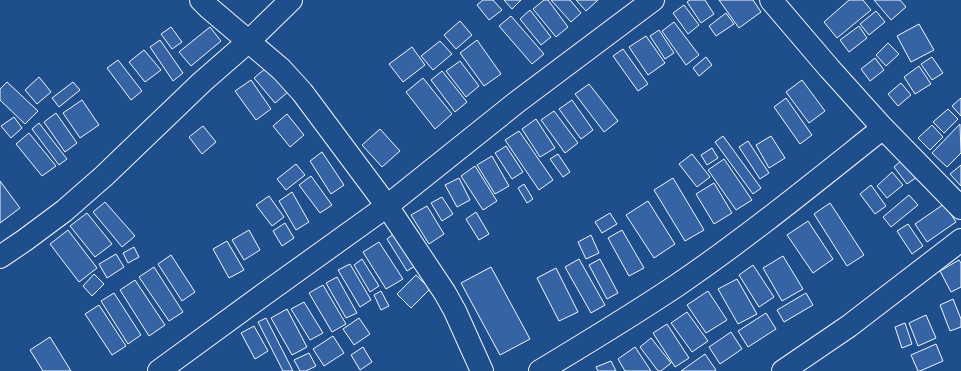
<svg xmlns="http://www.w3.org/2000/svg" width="961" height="371" font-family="Roboto,sans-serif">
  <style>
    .building { fill: #3563a3; stroke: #f2f6ff }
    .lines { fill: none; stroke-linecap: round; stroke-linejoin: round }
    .street-casing { stroke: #f2f6ff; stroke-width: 24 }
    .street { stroke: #1f4e8c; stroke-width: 22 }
  </style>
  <rect width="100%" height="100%" fill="#1f4e8c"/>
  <!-- building -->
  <path class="building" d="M483,0H493L502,10L489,20L477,5Z
    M504,0H521L512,9Z
    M544,0H548L568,27L556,37L533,9Z
    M551,0H570L581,13L571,22Z
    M576,0H598L586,11Z
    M690,0H705L714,14L701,23L687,2Z
    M719,0H753L761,12L739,28Z
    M849,0H863L871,10L837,38L824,22Z
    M874,0H900L906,7L891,20Z
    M684,5L699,25L688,34L673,13Z
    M530,10L551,37L541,45L520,19Z
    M876,11L885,22L869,35L860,24Z
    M726,13L734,24L716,36L709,26Z
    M511,16L544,54L532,64L499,26Z
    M460,21L472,35L456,49L444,35Z
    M674,22L699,55L686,65L662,31Z
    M919,24L934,50L911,62L897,36Z
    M859,26L867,38L849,52L840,40Z
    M171,27L182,42L172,49L161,34Z
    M210,27L221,41L191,66L179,52Z
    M659,30L674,53L665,59L650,36Z
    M646,36L665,63L648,75L629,47Z
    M160,40L183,73L173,81L150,47Z
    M477,40L501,74L484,86L460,53Z
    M440,41L452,54L433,70L421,56Z
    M888,43L899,54L886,66L876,55Z
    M412,47L425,65L403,82L389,64Z
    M623,49L648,84L638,91L613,56Z
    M144,50L161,70L145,82L129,62Z
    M706,57L712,65L699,76L693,68Z
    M932,57L943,73L932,80L921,64Z
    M875,58L884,70L870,81L861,69Z
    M118,60L142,91L131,100L107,68Z
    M460,61L479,86L466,97L446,71Z
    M919,66L931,84L915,94L904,77Z
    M267,67L288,92L275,103L254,78Z
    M442,71L467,102L455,112L431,80Z
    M39,77L51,92L37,104L25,90Z
    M423,78L452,114L435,129L406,92Z
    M251,80L271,109L256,120L235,91Z
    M802,80L825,111L809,123L786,92Z
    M7,82L38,111L25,124L0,100V89Z
    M73,82L80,90L59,107L52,98Z
    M901,83L911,95L898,106L888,94Z
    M589,84L618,121L604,132L575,94Z
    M786,98L812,135L800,144L774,107Z
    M961,98V116L952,106Z
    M82,100L99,125L80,138L63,113Z
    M572,100L593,130L581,139L559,109Z
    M948,109L958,119L944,133L933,122Z
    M554,111L578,143L565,153L541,120Z
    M56,113L77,143L65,152L44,122Z
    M287,114L304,135L290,147L273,126Z
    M14,117L22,128L11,138L1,126Z
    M536,119L555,148L540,157L522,129Z
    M39,123L67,159L59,165L32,129Z
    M960,124L961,153L947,167L932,153Z
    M932,125L943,137L930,150L918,138Z
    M203,126L216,142L202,154L189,137Z
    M380,129L400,151L382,167L362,145Z
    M519,131L553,180L539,190L505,140Z
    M29,133L56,166L42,176L16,144Z
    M723,136L761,188L753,194L715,142Z
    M771,136L785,158L769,168L756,145Z
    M748,141L769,173L760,179L739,147Z
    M506,146L523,172L512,179L495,153Z
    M712,148L718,158L707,165L701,155Z
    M322,152L344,185L331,194L310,161Z
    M558,154L570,172L563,177L550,159Z
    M692,154L710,177L697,187L679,164Z
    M492,156L509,186L495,194L477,165Z
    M724,159L752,200L736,210L708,170Z
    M903,159L917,177L907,184L894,167Z
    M296,164L305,175L286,190L277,179Z
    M961,165V186L950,174Z
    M475,166L497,201L483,210L461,176Z
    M892,172L903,185L887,198L877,186Z
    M311,176L332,205L320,213L299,185Z
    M459,178L470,200L457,207L445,185Z
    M673,178L704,230L685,241L654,190Z
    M0,181L20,208L0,223Z
    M714,183L732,213L714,224L696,194Z
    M524,184L533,199L527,203L518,188Z
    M871,185L886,206L875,214L860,194Z
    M292,192L309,222L296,230L279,201Z
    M909,195L918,205L891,227L883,217Z
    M269,196L284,217L272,226L256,205Z
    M442,197L453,214L442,221L431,203Z
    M648,201L675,244L654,258L626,215Z
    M105,202L135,236L122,247L93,212Z
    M830,203L864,255L847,266L814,214Z
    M944,204L956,222L927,242L915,224Z
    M427,206L444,234L429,244L411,215Z
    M476,212L489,234L479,240L466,219Z
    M87,213L112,244L95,257L70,226Z
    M610,213L617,224L602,233L595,222Z
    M808,221L833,259L813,273L787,235Z
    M285,223L294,238L282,246L273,231Z
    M908,224L923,246L912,254L897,231Z
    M68,230L97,268L79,282L50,244Z
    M249,230L260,250L244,260L232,240Z
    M622,230L644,268L629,276L608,238Z
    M395,233L415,266L407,271L387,239Z
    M591,235L599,253L586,259L578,242Z
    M227,241L244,270L229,278L213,249Z
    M379,242L403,279L386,289L363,252Z
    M134,247L139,257L128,263L123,253Z
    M116,254L124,267L107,278L99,264Z
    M171,255L195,292L182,301L158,264Z
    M783,256L803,289L782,301L763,268Z
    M362,259L379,286L370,292L354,265Z
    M579,259L605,305L591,313L565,267Z
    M600,259L618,293L607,299L589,265Z
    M959,260L961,263V287L951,292L940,271Z
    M350,264L371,300L360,307L338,270Z
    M753,265L774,297L759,307L739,275Z
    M154,267L183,312L169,321L139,277Z
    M491,267L530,339L500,355L461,283Z
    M556,268L578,312L559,321L537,278Z
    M94,274L104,284L92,296L83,286Z
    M416,275L430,289L411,308L397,294Z
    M337,277L357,313L346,318L326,283Z
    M737,279L757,314L738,324L718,289Z
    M135,280L165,325L149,336L120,290Z
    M323,285L346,324L332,332L309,293Z
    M381,291L389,306L381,310L374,295Z
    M708,291L727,320L706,333L687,305Z
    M114,293L141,335L128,344L101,301Z
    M806,293L813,305L784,322L777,310Z
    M953,299L961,319V327L950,331L940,305Z
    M304,302L323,333L310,340L291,309Z
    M99,305L126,346L112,355L85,314Z
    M287,309L307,347L292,355L271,318Z
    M687,312L708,341L692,352L671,323Z
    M766,313L776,329L748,347L738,331Z
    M926,315L936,338L918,346L909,323Z
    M266,318L293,371H283L258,322Z
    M359,318L370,334L354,345L343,329Z
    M905,323L912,344L902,348L895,327Z
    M667,324L689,358L675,367L653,333Z
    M254,326L268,351L255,359L241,333Z
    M731,332L742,349L720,364L709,347Z
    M333,336L344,353L324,366L313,349Z
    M50,337L71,371H43L30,350Z
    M651,338L671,363L661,371H658L640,347Z
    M936,344L943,361L920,371H918L911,355Z
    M363,347L372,362L360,370L351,355Z
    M635,347L651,371H625L618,359Z
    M309,353L316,366L306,371H300L294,360Z
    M705,354L716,370L714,371H681Z
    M611,361L616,371H598L596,367Z"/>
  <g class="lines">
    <defs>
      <path id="street" d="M201,0L208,7L281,69L302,92L387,206L445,293L455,311L482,371
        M771,0L829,68L883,128L961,208
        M0,257L25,240L64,211L104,176L202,82L249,41L291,0
        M159,371L263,295L387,206L517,102L653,0
        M540,371C585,344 631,316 676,286C748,237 815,182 883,128
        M783,371L849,326L961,240"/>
    </defs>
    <!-- street casing -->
    <use href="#street" class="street-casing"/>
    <!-- street -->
    <use href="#street" class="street"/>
  </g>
</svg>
